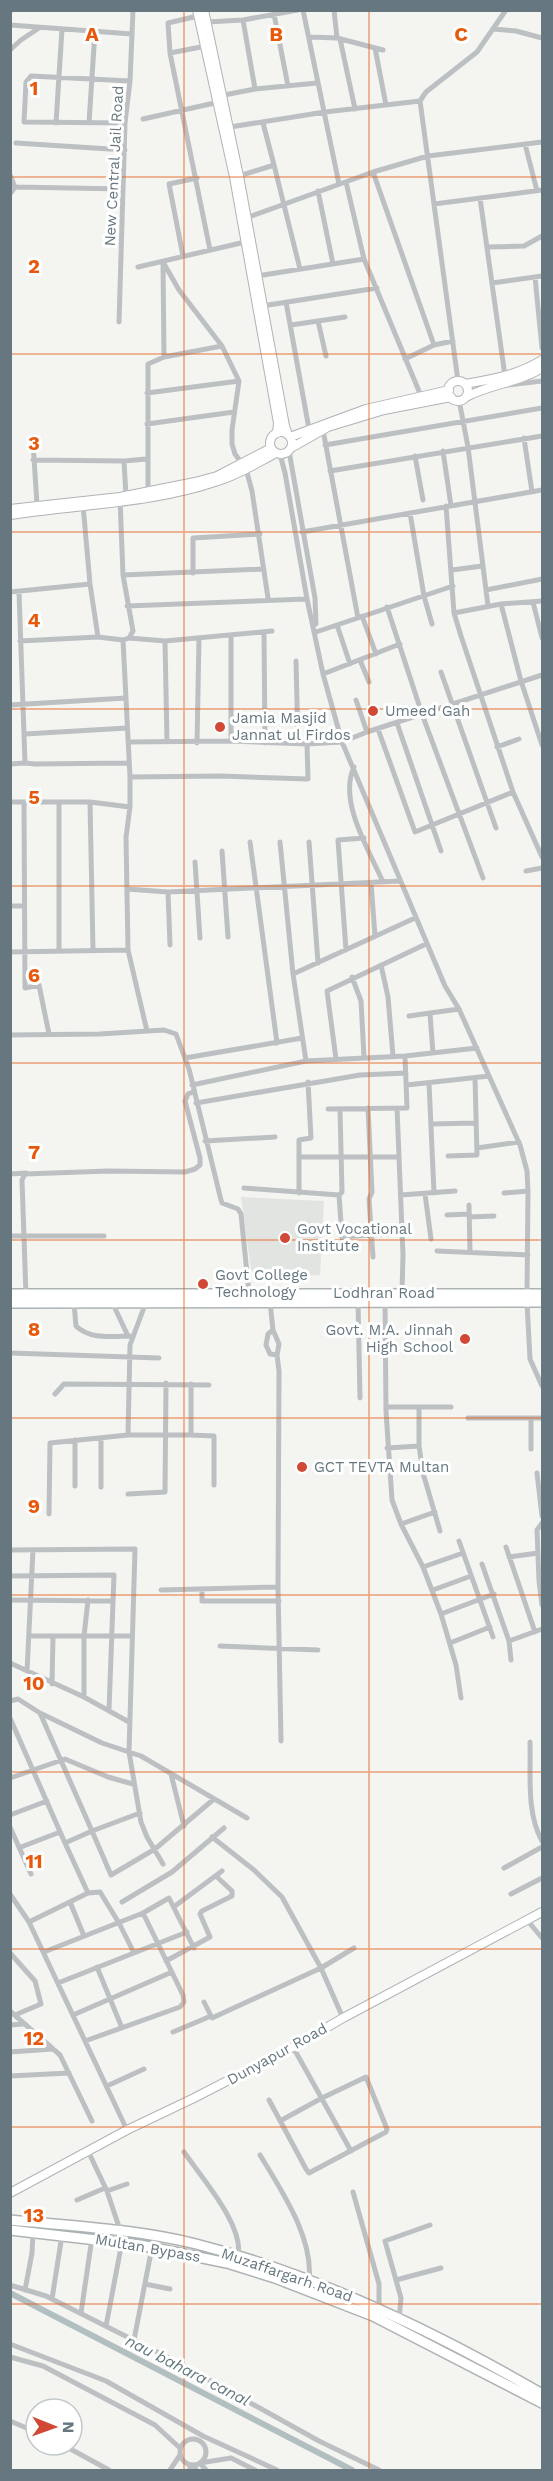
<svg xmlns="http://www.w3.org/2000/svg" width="553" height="2481" font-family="'Work Sans',sans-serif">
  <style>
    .built { fill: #e2e4e1 }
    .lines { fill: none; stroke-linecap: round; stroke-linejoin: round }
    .canal { stroke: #b2bfc1; stroke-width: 6 }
    .secondary-casing { stroke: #aeb4b7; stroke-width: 10 }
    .primary-casing { stroke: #adb3b5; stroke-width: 12 }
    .street { stroke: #bcc0c3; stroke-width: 5 }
    .secondary { stroke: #fff; stroke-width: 8 }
    .primary { stroke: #fff; stroke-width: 9 }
    .grid { fill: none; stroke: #e8590c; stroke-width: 1.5; stroke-opacity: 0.55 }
    .poi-dot { fill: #d14834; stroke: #fff; stroke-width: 2 }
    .labels { text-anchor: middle; stroke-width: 6; stroke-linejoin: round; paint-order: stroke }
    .street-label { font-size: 15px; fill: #66777f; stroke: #fff }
    .poi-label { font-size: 15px; fill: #66777f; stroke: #fff; text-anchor: start }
    .water-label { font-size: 16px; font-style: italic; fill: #62787c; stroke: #fff }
    .grid-label { font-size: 20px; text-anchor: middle; font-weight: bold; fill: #e8590c; stroke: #fff; stroke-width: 6; stroke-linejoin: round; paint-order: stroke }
  </style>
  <rect width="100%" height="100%" fill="#f4f4f1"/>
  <!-- built -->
  <path class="built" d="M241,1197L324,1201L320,1275L252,1277Z"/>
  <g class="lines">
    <!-- canal -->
    <path class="canal" d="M10,2293L352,2470"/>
    <defs>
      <path id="secondary" d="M197,10L234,177L278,423L277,433
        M204,10L239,176L285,426L288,435
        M448 391a10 10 0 1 1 20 0a10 10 0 1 1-20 0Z
        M465,384C493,379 518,375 542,360
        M466,397C490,384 518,383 542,368
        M270 443a11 11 0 1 1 22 0a11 11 0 1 1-22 0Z
        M290,437L366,409L449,390
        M291,448L328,427L384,410L451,397
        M10,509L120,497L195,482L217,476L271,448
        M10,515C80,504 151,504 218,481C238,475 257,463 276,453
        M10,2193L127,2130L194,2098L293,2047L343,2018L542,1912"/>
      <path id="primary" d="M10,1294H542
        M10,1303L542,1302
        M10,2220C72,2226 135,2229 196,2244C318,2275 434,2331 542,2394
        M10,2230L140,2245L227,2263L275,2278L373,2316L542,2403"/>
    </defs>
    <!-- secondary casing -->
    <use href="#secondary" class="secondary-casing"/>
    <!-- primary casing -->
    <use href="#primary" class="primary-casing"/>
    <!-- street -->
    <path class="street" d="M303,10L339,184
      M334,10L337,38
      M10,12L11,10
      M274,14L288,86
      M198,16L168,23L170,53L210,250
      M243,20L255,89
      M207,22L243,20L298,10
      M10,25L132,34
      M494,29L516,31L542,38
      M310,37L337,38L383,50
      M340,39L355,109
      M375,48L386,105
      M10,50L21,40L39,28
      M170,53L206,46
      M219,96L255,89L317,83
      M143,119L219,102
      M56,123L62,29
      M89,123L95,31
      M125,123L24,122L26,82L31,76L130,81
      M230,127L325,112L420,101
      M16,143L125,150
      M525,144L537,191
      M274,165L300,269
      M373,172L434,345
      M10,175L15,187L10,194
      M239,176L274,165L263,123
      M346,182L364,259L421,396
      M15,187L123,189
      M318,191L333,264
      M480,198L505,376
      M434,204L542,190
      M246,218L373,172L428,156L542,142
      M488,247L524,246L542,236
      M183,256L169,184L197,178
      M138,267L245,242
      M257,276L364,259
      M535,277L542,348
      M492,283L542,276
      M286,302L309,429
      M262,306L377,288
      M318,321L326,356
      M119,322L125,123L130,81L133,10
      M291,325L345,317
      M164,357L163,262L179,290L222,346L239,381L232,430V444L235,454L246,469L252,491L268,598
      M405,359L434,345L453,341
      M458,381L420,101L426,92L477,52L506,10
      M508,385L542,381
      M147,393L239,381
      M459,400L468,447L488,606
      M147,424L234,412
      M323,430L358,618
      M524,438L532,492
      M33,442L37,505
      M325,445L542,408
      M289,451L315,598L316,624
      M443,451L451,506
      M280,454L285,473L307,599L323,674L342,742L445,986L459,1009L520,1145L527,1171L528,1191L527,1294
      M415,456L423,500
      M33,460L124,461L146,459
      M124,461L126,496
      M330,471L542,436
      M148,492V364L164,357L222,346
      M83,505L90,584L98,637
      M446,506L454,613L461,636L513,792L542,857
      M410,513L424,596L432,624
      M302,532L542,490
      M452,570L482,566
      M193,573V538L260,534
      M123,575L264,569
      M486,590L542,579
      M10,592L90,584
      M19,592L25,763
      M533,602L542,638
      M501,604L521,681L542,745
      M127,606L307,599
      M387,607L422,714L483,878
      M454,613L501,604L542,601
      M362,616L376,654
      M337,625L350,664
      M264,632L265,743
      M316,632L453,586
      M129,638L165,641L272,631
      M123,640L130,777V807L126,837L128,950L147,1031
      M20,641L98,637L123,640L129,638L133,631L123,575L120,499
      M165,641L167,742
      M360,660L369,682
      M296,661L298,744
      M441,672L496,828
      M323,674L400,644
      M356,700L367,732
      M10,705L126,698
      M397,723L441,851
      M378,729L415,832L513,792
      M25,734L127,728
      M231,741V635
      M128,742L231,741L307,744L342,742L367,732L542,675
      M197,743L199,638
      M497,747L519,739
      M10,764L25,763L35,764L129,763
      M354,767C338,801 369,850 383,882
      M130,777L221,776L308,779L307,744
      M10,802H90L130,807
      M24,802L25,988L39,985L49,1034
      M90,802L93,950
      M59,803V951
      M250,842L277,1043
      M280,842L293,974L306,1061
      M309,842L318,963
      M222,851L228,937
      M195,862L200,938
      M526,871L542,868
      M371,883L375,936
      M127,889L168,892L400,881
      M168,892L170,945
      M10,906H24
      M346,950L338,840L364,838
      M10,952L128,950
      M381,965L388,997L393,1056
      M293,974L415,918
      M352,977L361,1001L364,1057
      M430,1014L433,1053
      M409,1016L459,1009
      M10,1035L100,1034L164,1030L176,1034L189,1069L221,1200L222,1203L238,1209L241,1214L249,1293
      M185,1058L302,1038
      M336,1059L327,991L426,944
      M429,1083L434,1193
      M192,1085L306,1061L405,1056L477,1048
      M407,1085L489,1076
      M196,1103L360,1075L406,1073
      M368,1108L372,1192L369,1199L373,1257
      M397,1108L403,1255L402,1293
      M328,1109L407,1108L405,1056
      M432,1124L475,1123
      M205,1141L275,1137
      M477,1148L519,1142
      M448,1156L477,1155L475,1078
      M299,1157H399
      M10,1174L26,1173
      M244,1188L339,1195L342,1192L340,1109
      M299,1193V1140L311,1138L308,1082
      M504,1193L528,1191
      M425,1194L431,1239
      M339,1195L343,1251
      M401,1195L455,1191
      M469,1205L470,1251
      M447,1215L469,1214
      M469,1217L494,1216
      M10,1236H104
      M342,1237L401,1233
      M437,1251L528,1255
      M26,1295L22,1180L25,1174L108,1171L185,1172L195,1169L200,1165V1158L185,1101L188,1094L193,1092
      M358,1301L360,1398
      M385,1301L386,1411L392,1500L401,1524L423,1567L441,1614L456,1665L461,1698
      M112,1302L128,1336
      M270,1302L273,1330L279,1344L277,1355L279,1371L278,1587L281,1741
      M74,1303L76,1326C90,1340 113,1336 133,1336
      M527,1303L530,1359L542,1386
      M273,1330L268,1334L266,1345L270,1354L277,1355
      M10,1353L159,1358
      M55,1394L64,1384L209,1385
      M386,1407H451
      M419,1407V1446L423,1473L440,1531
      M468,1418H542
      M531,1418V1449
      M128,1435H191V1384
      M191,1435L214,1436V1485
      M101,1438V1487
      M75,1440V1486
      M387,1448L419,1446
      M537,1473L542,1516
      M128,1494L165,1492L166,1383
      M49,1514L50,1443L128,1435L130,1345L146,1302
      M542,1523L537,1530L539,1581L542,1605
      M401,1524L435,1512
      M459,1541L493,1637
      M506,1547L535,1632
      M10,1550L135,1549L129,1752L141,1822L147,1837L163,1864
      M509,1557L538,1553
      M482,1564L509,1641L511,1660
      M423,1567L463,1553
      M10,1576L114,1575L109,1710
      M202,1589V1601H279
      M161,1590L278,1587
      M433,1590L471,1576
      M10,1600L112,1601
      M441,1614L494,1594
      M29,1636H132
      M509,1641L542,1629
      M450,1643L490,1627
      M220,1646L318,1650
      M10,1663L84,1697L129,1722
      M27,1671L33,1550
      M52,1684L53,1636
      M84,1697V1636L88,1600
      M10,1701L18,1699L40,1713L102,1743L141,1756L247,1818
      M10,1718L65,1843L92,1831L40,1713
      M530,1742C531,1773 526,1813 542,1841
      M171,1774L184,1826
      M10,1778L65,1759L108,1777L133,1784
      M140,1813L92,1831L111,1875L155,1849L214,1799
      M10,1815L47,1801
      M10,1827L31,1874
      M212,1837L254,1870L282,1897L321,1968L343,2018
      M65,1843L88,1893
      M21,1847L60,1832
      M504,1868L542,1847
      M10,1894L29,1922
      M511,1894L542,1878
      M70,1902L84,1936
      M122,1902L172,1872L224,1828
      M175,1906L222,1871
      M527,1920L542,1938
      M44,1952L143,1913L169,1898L194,1948
      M10,1953L35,1981L41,2004L15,2015
      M166,1961L210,1937L200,1914L202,1911L232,1896V1891L216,1876
      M97,1967L122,2028
      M58,1983L187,1932
      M204,2002L212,2018L321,1968L354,1948
      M10,2011L60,2055L92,2121
      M73,2015L172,1972
      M10,2025L23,2024
      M173,2032L211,2016
      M85,2041L180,2007L184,2002L183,1995L143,1913
      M293,2047L351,2151
      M10,2052L53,2049
      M10,2076L69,2073
      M107,2086L144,2069
      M269,2100L306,2169L309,2173L386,2132L387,2129L366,2077L322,2098L280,2121
      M127,2130L29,1922L88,1893L100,1892L119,1923L134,1953
      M88,2151L107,2191L120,2230
      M184,2152C201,2177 245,2226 238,2257
      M260,2155C281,2190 314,2238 309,2281
      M107,2191L127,2184
      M353,2192L379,2284V2309
      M77,2200L105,2188
      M396,2280L441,2268
      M145,2284L170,2289
      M10,2285L46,2296L173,2360L319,2441L379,2470
      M25,2290L32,2253L33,2232
      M52,2299L62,2235
      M81,2313L92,2238
      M399,2319L401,2298L385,2241L430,2225
      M106,2326L122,2242
      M134,2340L152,2247
      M10,2344L106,2381L203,2436L277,2470
      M10,2357L43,2366L155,2425L180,2448
      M10,2421L36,2432
      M180 2452a13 13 0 1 1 26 0a13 13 0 1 1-26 0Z
      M63,2445L109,2470
      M170,2470L180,2455
      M189,2470L194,2465L196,2470
      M206,2470L200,2463L231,2458L255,2470"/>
    <!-- secondary -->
    <use href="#secondary" class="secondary"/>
    <!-- primary -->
    <use href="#primary" class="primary"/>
  </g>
  <!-- grid -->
  <path class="grid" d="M184,10V2470M369,10V2470M10,177H542M10,354H542M10,532H542M10,709H542M10,886H542M10,1063H542M10,1240H542M10,1418H542M10,1595H542M10,1772H542M10,1949H542M10,2127H542M10,2304H542"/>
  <!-- markers -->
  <g class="poi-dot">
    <circle cx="373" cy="711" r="6"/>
    <circle cx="220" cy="727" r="6"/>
    <circle cx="285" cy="1238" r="6"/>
    <circle cx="203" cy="1284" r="6"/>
    <circle cx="465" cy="1339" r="6"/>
    <circle cx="302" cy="1467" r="6"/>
  </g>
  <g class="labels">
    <!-- street labels -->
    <g class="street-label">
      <text transform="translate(114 166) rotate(-87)" y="5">New Central Jail Road</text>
      <text x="384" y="1298">Lodhran Road</text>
      <text transform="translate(277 2054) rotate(-29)" y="5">Dunyapur Road</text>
      <text transform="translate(148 2248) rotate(10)" y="5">Multan Bypass</text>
      <text transform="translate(287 2275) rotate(19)" y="5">Muzaffargarh Road</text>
    </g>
    <!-- poi labels -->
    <g class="poi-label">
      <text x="385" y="716">Umeed Gah</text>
      <text x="232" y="723">Jamia Masjid<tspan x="232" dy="17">Jannat ul Firdos</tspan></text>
      <text x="297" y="1234">Govt Vocational<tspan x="297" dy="17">Institute</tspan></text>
      <text x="215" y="1280">Govt College<tspan x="215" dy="17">Technology</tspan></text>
      <text x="453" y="1335" text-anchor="end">Govt. M.A. Jinnah<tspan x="453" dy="17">High School</tspan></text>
      <text x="314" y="1472">GCT TEVTA Multan</text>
    </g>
    <!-- water labels -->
    <g class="water-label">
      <text transform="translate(188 2370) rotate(27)" y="6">nau bahara canal</text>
    </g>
  </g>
  <g class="grid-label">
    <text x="92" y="41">A</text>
    <text x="276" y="41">B</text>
    <text x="461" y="41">C</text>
    <text x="34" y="95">1</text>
    <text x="34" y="273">2</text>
    <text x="34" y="450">3</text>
    <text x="34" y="627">4</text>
    <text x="34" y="804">5</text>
    <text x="34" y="982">6</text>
    <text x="34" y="1159">7</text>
    <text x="34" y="1336">8</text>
    <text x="34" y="1513">9</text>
    <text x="34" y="1690">10</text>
    <text x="34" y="1868">11</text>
    <text x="34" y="2045">12</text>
    <text x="34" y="2222">13</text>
  </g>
  <!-- border -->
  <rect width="553" height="2481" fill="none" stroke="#66777f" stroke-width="24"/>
  <!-- north arrow -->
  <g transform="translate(54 2427) rotate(91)"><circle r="28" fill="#ffffff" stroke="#c2c9cc" stroke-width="1.5"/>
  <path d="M0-4.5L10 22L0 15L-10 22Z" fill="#d14834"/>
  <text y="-9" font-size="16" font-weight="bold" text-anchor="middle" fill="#66777f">N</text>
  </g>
</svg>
